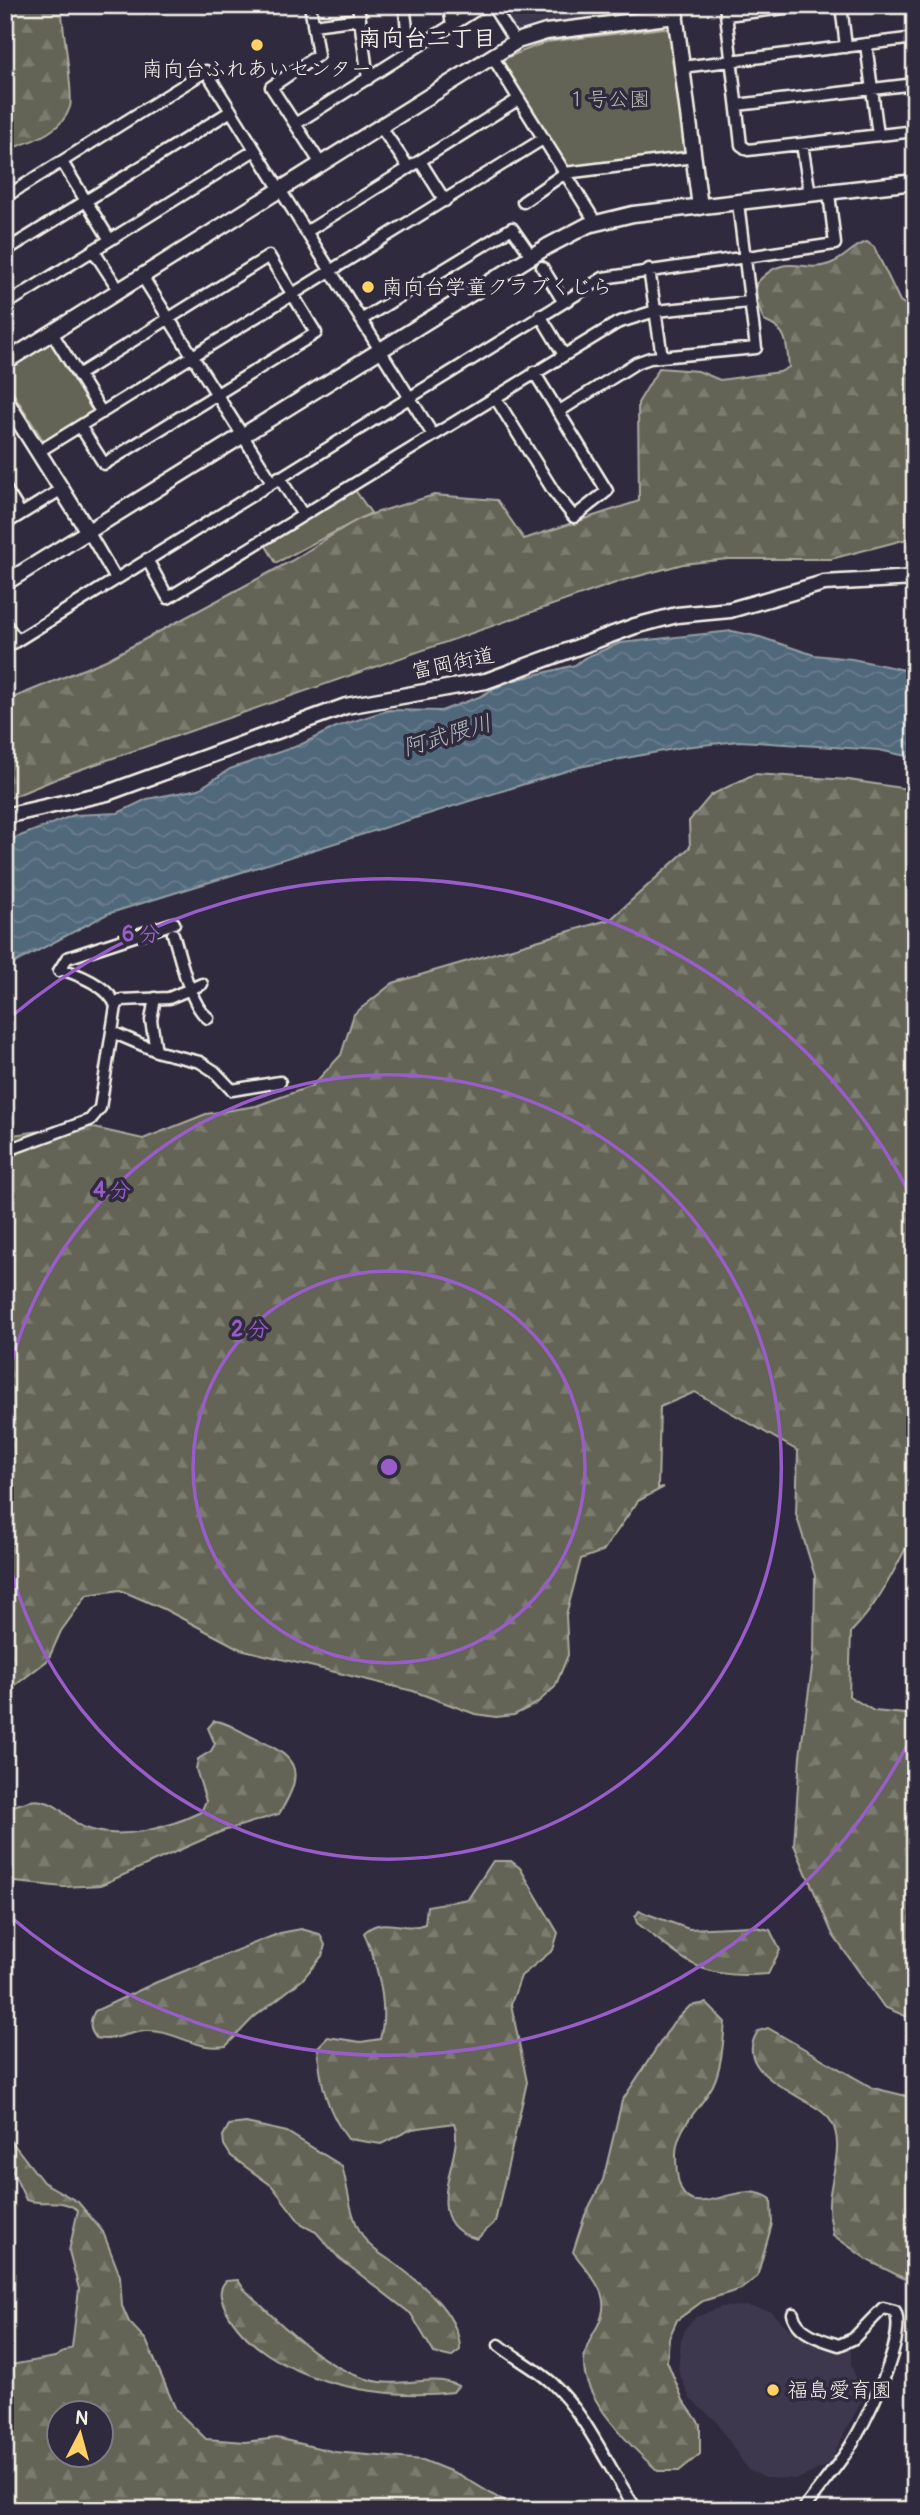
<svg xmlns="http://www.w3.org/2000/svg" width="920" height="2515" font-family="Pangolin,'Klee One',sans-serif">
  <style>
    .built { fill: #3e374d }
    .forest { fill: url(#forest-firs); stroke: #acaa9f; stroke-width: 2; fill-rule: evenodd }
    .park { fill: #636456; stroke: #acaa9f; stroke-width: 2 }
    .water { fill: url(#water-waves); stroke: #929ea6; stroke-width: 2 }
    .lines { fill: none; stroke-linecap: round; stroke-linejoin: round }
    .street-casing { stroke: #f4f1e8; stroke-width: 15 }
    .secondary-casing { stroke: #f4f1e8; stroke-width: 19 }
    .street { stroke: #2f2a3d; stroke-width: 10 }
    .secondary { stroke: #2f2a3d; stroke-width: 14 }
    .ring { fill: none; stroke: #995dc9; stroke-width: 3.5 }
    .poi-dot { fill: #ffd166; stroke: #2f2a3d; stroke-width: 2.5 }
    .labels { text-anchor: middle; stroke-width: 7; stroke-linejoin: round; paint-order: stroke }
    .poi-label { font-size: 21px; fill: #f4f1e8; stroke: #2f2a3d; text-anchor: start }
    .park-label { font-size: 21px; fill: #bab9ae; stroke: #2f2a3d }
    .street-label { font-size: 21px; fill: #f4f1e8; stroke: #2f2a3d }
    .neighbourhood-label { font-size: 23px; font-weight: bold; fill: #f4f1e8; stroke: #2f2a3d }
    .water-label { font-size: 23px; font-style: italic; fill: #b2babc; stroke: #2f2a3d }
    .centre { fill: #995dc9; stroke: #2f2a3d; stroke-width: 3.5 }
    .ring-label { font-size: 21px; text-anchor: middle; font-weight: bold; fill: #995dc9; stroke: #2f2a3d; stroke-width: 7; stroke-linejoin: round; paint-order: stroke }
  </style>
  <defs>
    <pattern id="forest-firs" width="22" height="20" patternUnits="userSpaceOnUse" patternTransform="scale(1.75)"><rect width="22" height="20" fill="#636456"/><path d="M5 1l3.5 6h-7zM16 11l3.5 6h-7z" fill="#7a7b6e"/></pattern>
    <pattern id="water-waves" width="16" height="10" patternUnits="userSpaceOnUse" patternTransform="scale(1.75)"><rect width="16" height="10" fill="#50677a"/><path d="M0 5q4-4 8 0t8 0" fill="none" stroke="#6a7d8d"/></pattern>
  </defs>
  <rect width="100%" height="100%" fill="#2f2a3d"/>
  <filter id="ink" filterUnits="userSpaceOnUse"><feTurbulence type="fractalNoise" baseFrequency=".0143" numOctaves="2"/><feDisplacementMap in="SourceGraphic" scale="14" xChannelSelector="R" yChannelSelector="G"/><feConvolveMatrix kernelMatrix="1 2 1 2 8 2 1 2 1" color-interpolation-filters="sRGB"/></filter>
  <g filter="url(#ink)">
    <!-- built -->
    <path class="built" d="M496,5H665L666,9L536,24L513,33Z
      M747,2306L770,2311L797,2336L835,2347L851,2348V2364L863,2398L828,2465L798,2479L766,2478L748,2470L715,2420L690,2399L678,2370L681,2341L686,2327L696,2317L721,2307Z"/>
    <!-- forest -->
    <path class="forest" d="M5,5H71L62,14C63,31 74,96 70,107C63,130 36,140 15,147L5,141Z
      M867,242L874,247L900,301L915,311V537L831,559H728L683,564L624,580L73,772L5,800V701L106,660L293,560L359,518L434,495L497,500L524,539L639,501L638,403L659,368L698,371L720,380L780,372L789,367C786,342 789,331 764,321L757,302L756,284C787,248 804,277 834,262C847,256 853,246 867,242Z
      M754,774L849,780L915,790V1531C896,1566 880,1603 851,1632L849,1696L874,1711L915,1715V2020L884,2007L833,1935L794,1845L800,1756L814,1653L815,1576L796,1514L798,1451L695,1392L660,1407L658,1488L664,1487L638,1501L603,1551L581,1559L566,1615L568,1655L555,1687L536,1704L514,1715L496,1717L475,1714L413,1691L240,1649L164,1609L120,1590L87,1595L61,1631L48,1660L5,1693V1136L81,1125L143,1139L206,1114L256,1106L312,1086L341,1055L354,1014L393,983L611,919L690,847L689,821L711,795Z
      M214,1721C226,1721 239,1731 250,1736C294,1756 309,1766 279,1814L220,1832L101,1885L64,1887L5,1881V1808C18,1806 29,1798 42,1801C60,1804 68,1820 83,1827C120,1842 167,1828 201,1812L206,1801L196,1769L198,1759L211,1751L215,1744L208,1728Z
      M493,1861H511L520,1868L558,1933L553,1950L521,1976L511,2004L527,2082L495,2222L477,2239C414,2222 467,2154 454,2123L412,2129L381,2144L348,2139C327,2112 319,2080 318,2047L328,2037L361,2042L380,2039C389,2006 377,1964 364,1933C383,1914 402,1933 425,1924L427,1906L468,1899Z
      M639,1911L689,1929L750,1926L770,1930L780,1950L768,1974C698,1980 688,1962 637,1923L635,1917Z
      M301,1929L320,1934L325,1945L322,1956L302,1980L253,2018L226,2046C194,2051 174,2029 145,2031C128,2032 113,2042 96,2038C89,2029 89,2021 95,2011L157,1982L280,1933Z
      M706,2003L725,2022C723,2043 722,2066 713,2085C701,2109 676,2126 676,2155C676,2245 733,2171 771,2199L772,2224L757,2277L741,2289L703,2301L677,2320L669,2338L667,2361L683,2400L700,2424V2454L679,2471H658C633,2449 582,2398 584,2362C584,2350 591,2337 597,2327C615,2295 591,2277 573,2252L585,2215L603,2180L622,2101L673,2023L690,2006Z
      M768,2028L873,2088L915,2098V2284L869,2261L833,2235C832,2225 828,2214 829,2203C830,2178 846,2142 830,2120C814,2096 728,2077 758,2031Z
      M246,2123L287,2132L342,2166C349,2191 349,2216 364,2238C372,2251 390,2259 402,2269C427,2288 460,2317 460,2350L451,2357L434,2353L411,2314L339,2258L316,2232L302,2225L272,2186L231,2156L224,2145L223,2136L229,2125Z
      M5,2133L43,2182L78,2202L103,2232L120,2276L122,2306L129,2322L146,2340L176,2410L206,2439L245,2442L277,2438L335,2452L423,2460L460,2475L518,2510H5V2366L55,2357L72,2347L79,2289L69,2251L78,2210C59,2197 45,2206 26,2200L5,2155ZM60,2414H102V2456H60Z
      M238,2280L244,2289C281,2324 327,2374 380,2382C406,2386 436,2374 458,2386L453,2392C380,2402 263,2380 226,2310C221,2300 217,2290 226,2281Z"/>
    <!-- park -->
    <path class="park" d="M664,28L672,32L688,149L682,155L570,167L563,161L503,65V59L546,42Z
      M50,342L93,412L44,442L5,380V370Z
      M355,490L371,513L276,563L265,544Z"/>
    <!-- water -->
    <path class="water" d="M732,631L760,637L814,655L852,659L915,672V758L879,750L739,741L684,747L579,767L107,914L5,968V842L74,815L118,813L147,799L199,789L230,769L300,745L336,727L388,710L441,711L479,697L507,682L575,665L584,658L620,643Z"/>
    <g class="lines">
      <defs>
        <path id="street" d="M310,5L318,55L271,87L321,164
          M358,5L368,79
          M404,5L410,52
          M449,5L452,26
          M492,5L515,42
          M725,5L741,145L748,150L915,131
          M841,5L846,47
          M726,15L811,5
          M313,25L360,19
          M866,44L878,135
          M492,56L565,173L694,157
          M682,67L915,38
          M737,105L915,84
          M295,124L484,5
          M380,126L409,168
          M802,144L810,195
          M420,161L445,201
          M62,162L110,240
          M5,197L206,71L433,435
          M523,202L565,173L596,223
          M306,232L519,99
          M93,250L119,290
          M5,251L231,111
          M542,267L563,301
          M649,269L662,357
          M142,276L272,482
          M5,305L255,150
          M540,315L564,355
          M361,320L512,228L532,257
          M52,333L102,413
          M78,375L269,256L316,333L104,464L80,426
          M495,397L554,492L574,517L607,491L534,372
          M558,412L636,363L650,358L756,348L738,203
          M38,452L543,139
          M279,477L303,515
          M5,488L21,514
          M5,524L62,489
          M89,533L116,579
          M147,559L168,598L617,323L655,311L750,302
          M5,623L17,640
          M5,648L603,278L835,244L829,193
          M173,934C180,955 190,1006 208,1018
          M59,971L67,958L174,923
          M155,998L151,1020L156,1051
          M116,1006L121,1000L169,998L202,984
          M112,1032L159,1052L200,1062L214,1071L232,1090L280,1082
          M5,1151L90,1120L100,1108L116,1006C109,987 80,975 61,969
          M793,2314C797,2333 822,2340 839,2345L853,2339L883,2308L895,2311C908,2338 865,2424 848,2450C834,2470 818,2490 803,2510
          M499,2345C515,2358 537,2369 552,2383C589,2418 608,2469 637,2510"/>
        <path id="secondary" d="M674,5L700,207
          M5,362L517,41L546,32L676,16
          M5,399L89,533
          M5,583L548,246L588,225L633,214L915,182
          M5,816L107,793L346,706L486,681L635,626L677,615L730,610L824,583L915,578"/>
      </defs>
      <!-- street casing -->
      <use href="#street" class="street-casing"/>
      <!-- secondary casing -->
      <use href="#secondary" class="secondary-casing"/>
      <!-- street -->
      <use href="#street" class="street"/>
      <!-- secondary -->
      <use href="#secondary" class="secondary"/>
    </g>
  </g>
  <!-- distance rings -->
  <g class="ring">
    <circle cx="389" cy="1467" r="196"/>
    <path d="M6 1385A392 392 0 1 1 6 1549"/>
    <path d="M913 1734A588 588 0 0 1 7 1914M7 1020A588 588 0 0 1 913 1200"/>
  </g>
  <!-- markers -->
  <g class="poi-dot">
    <circle cx="257" cy="45" r="7"/>
    <circle cx="368" cy="287" r="7"/>
    <circle cx="773" cy="2390" r="7"/>
  </g>
  <g class="labels">
    <!-- poi labels -->
    <g class="poi-label">
      <text x="257" y="76" text-anchor="middle">南向台ふれあいセンター</text>
      <text x="382" y="294">南向台学童クラブくじら</text>
      <text x="787" y="2397">福島愛育園</text>
    </g>
    <!-- park labels -->
    <g class="park-label">
      <text x="608" y="106">１号公園</text>
    </g>
    <!-- street labels -->
    <g class="street-label">
      <text transform="translate(453 663) rotate(-12)" y="7">富岡街道</text>
    </g>
    <!-- neighbourhood labels -->
    <g class="neighbourhood-label">
      <text x="427" y="46">南向台二丁目</text>
    </g>
    <!-- water labels -->
    <g class="water-label">
      <text transform="translate(447 735) rotate(-17)" y="8">阿武隈川</text>
    </g>
  </g>
  <circle cx="389" cy="1467" r="10" class="centre"/>
  <g class="ring-label">
    <text x="141" y="941">6 分</text>
    <text x="112" y="1197">4 分</text>
    <text x="250" y="1336">2 分</text>
  </g>
  <!-- margin -->
  <rect width="920" height="2515" fill="none" stroke="#2f2a3d" stroke-width="28"/>
  <rect x="14" y="14" width="892" height="2487" fill="none" stroke="#f4f1e8" stroke-width="2.5" filter="url(#ink)"/>
  <!-- north arrow -->
  <g transform="translate(80 2434) rotate(6)"><circle r="33" fill="#2f2a3d" stroke="#7e7a81" stroke-width="2"/>
  <path d="M0-5L12 26L0 18L-12 26Z" fill="#ffd166"/>
  <text y="-10" font-size="19" font-weight="bold" text-anchor="middle" fill="#f4f1e8">N</text>
  </g>
</svg>
